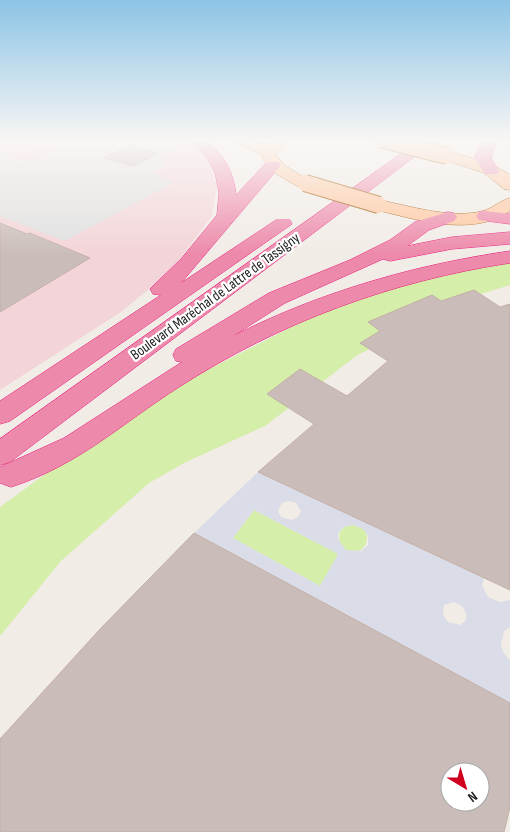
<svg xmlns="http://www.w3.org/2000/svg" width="510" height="832" font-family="'Sofia Sans Condensed',sans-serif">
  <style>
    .commercial { fill: #f3d4d8 }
    .grass { fill: #d5eea9 }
    .parking { fill: #e0e0e0 }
    .plaza { fill: #dadce7; fill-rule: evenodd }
    .building { fill: #cabdb9; stroke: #c4afa7; fill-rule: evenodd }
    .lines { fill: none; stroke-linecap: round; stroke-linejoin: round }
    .major-casing { stroke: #9c5100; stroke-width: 1 }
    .highway-casing { stroke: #e81a7f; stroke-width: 1 }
    .major { fill: #ffc69d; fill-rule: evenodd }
    .highway { fill: #ed89aa; fill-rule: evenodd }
    .major-bridge-casing { stroke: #9c5100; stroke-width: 18; stroke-linecap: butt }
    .major-bridge { stroke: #ffc69d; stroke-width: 16 }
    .labels { text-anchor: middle; stroke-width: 4.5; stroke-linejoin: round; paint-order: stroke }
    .far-street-label { font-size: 15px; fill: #202020; stroke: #fff }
  </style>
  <rect width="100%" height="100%" fill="#f1ece6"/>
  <!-- commercial -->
  <path class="commercial" d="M0,139H190L204,152L217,186L212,216L170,272L121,312L0,390Z"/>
  <!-- grass -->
  <path class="grass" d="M510,261V285L481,294L478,292L472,295L356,356L265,426L186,462L149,483L61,561L0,636V507L84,446L168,390L325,310L404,281Z
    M254,510L339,554L320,586L233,538Z
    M339 538a14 14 0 1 1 28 0a14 14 0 1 1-28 0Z"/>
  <!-- parking -->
  <path class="parking" d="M21,139H172L175,143L174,152L161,161L168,165L151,173L174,182L65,241L0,216V152L28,162L50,153L53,147H39Z"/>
  <!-- plaza -->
  <path class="plaza" d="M258,472L484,578L482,585L488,597L500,602L510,600V627L504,631L501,644L503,652L510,661V703L194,533ZM289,501L296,503L301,511L298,517L292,520L281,517L278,511L282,503ZM254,510L338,554L320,586L233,538ZM353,525L363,529L368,536V545L361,551L346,550L338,539V534L343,527ZM454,602L462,606L466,613V620L460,625L448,622L443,615L444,605Z"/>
  <!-- building -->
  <path class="building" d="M130,145L154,152L158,154L133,166L104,158Z
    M0,223L27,234L30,233L90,258L0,312Z
    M474,290L500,307L510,304V590L258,472L314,424L267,394L300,369L347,396L388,361L360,343L380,331L368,322L432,295L441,301Z
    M194,533L510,703V807L504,832H0V739L101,628ZM450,772H480V802H450Z"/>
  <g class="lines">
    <defs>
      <path id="major" d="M232,139H251L267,145L274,139H292L281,147L276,155L284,165L313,183L311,187H299L278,175L268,168L261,154L234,142Z
        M447,151C469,157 491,162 510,175V190L504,189L484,173L442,159L439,156Z
        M510,198V211C472,238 414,219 373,209L370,205L373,201L379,200C411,206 446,218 479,212C491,210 499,201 510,198Z"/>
      <path id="highway" d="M190,139H206C223,154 234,172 236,195L267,162H279L281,165L181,283L276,220H290L292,224L10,421L0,424V401L161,295L153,294L150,289L181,259L217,215L219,193L215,173L207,158Z
        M422,139H438L10,462L0,465V439Z
        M484,139H498L491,158L499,171L497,174H485L475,158Z
        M485,211L510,214V224L479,220L476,216L479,212Z
        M448,212L454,213L457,217L454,221L429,230L407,246L452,237L510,232V244L452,249L390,261L383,259L285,303L233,336C320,292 414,265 510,251V263C392,281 280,322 179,387C121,424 79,465 11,487L0,483V467L64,438L182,362L176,361L173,355L176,349L269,293L350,260L390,240L415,222Z"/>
    </defs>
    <!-- major casing -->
    <use href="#major" class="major-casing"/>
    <!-- highway casing -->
    <use href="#highway" class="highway-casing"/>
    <!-- major -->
    <use href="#major" class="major"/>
    <!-- highway -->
    <use href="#highway" class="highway"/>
    <defs>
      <path id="major-bridge" d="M380,139L447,156
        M305,183L379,205"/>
    </defs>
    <!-- major-bridge casing -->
    <use href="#major-bridge" class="major-bridge-casing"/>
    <!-- major-bridge -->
    <use href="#major-bridge" class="major-bridge"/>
  </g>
  <!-- sky -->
  <linearGradient id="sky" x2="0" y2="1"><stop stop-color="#8cc4e6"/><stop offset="0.55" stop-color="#f9f6f4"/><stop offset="1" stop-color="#f9f6f4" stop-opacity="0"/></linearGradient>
  <rect width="510" height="255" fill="url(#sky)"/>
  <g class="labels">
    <!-- far-street labels -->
    <g class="far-street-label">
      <text transform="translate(215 296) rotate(-36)" y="5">Boulevard Maréchal de Lattre de Tassigny</text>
    </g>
  </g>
  <!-- north arrow -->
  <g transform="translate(465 787) rotate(142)"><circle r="24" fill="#ffffff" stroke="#a6a6a6"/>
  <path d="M0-4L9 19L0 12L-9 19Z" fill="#d0001f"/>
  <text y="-8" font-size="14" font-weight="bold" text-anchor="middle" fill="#202020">N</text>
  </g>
</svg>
